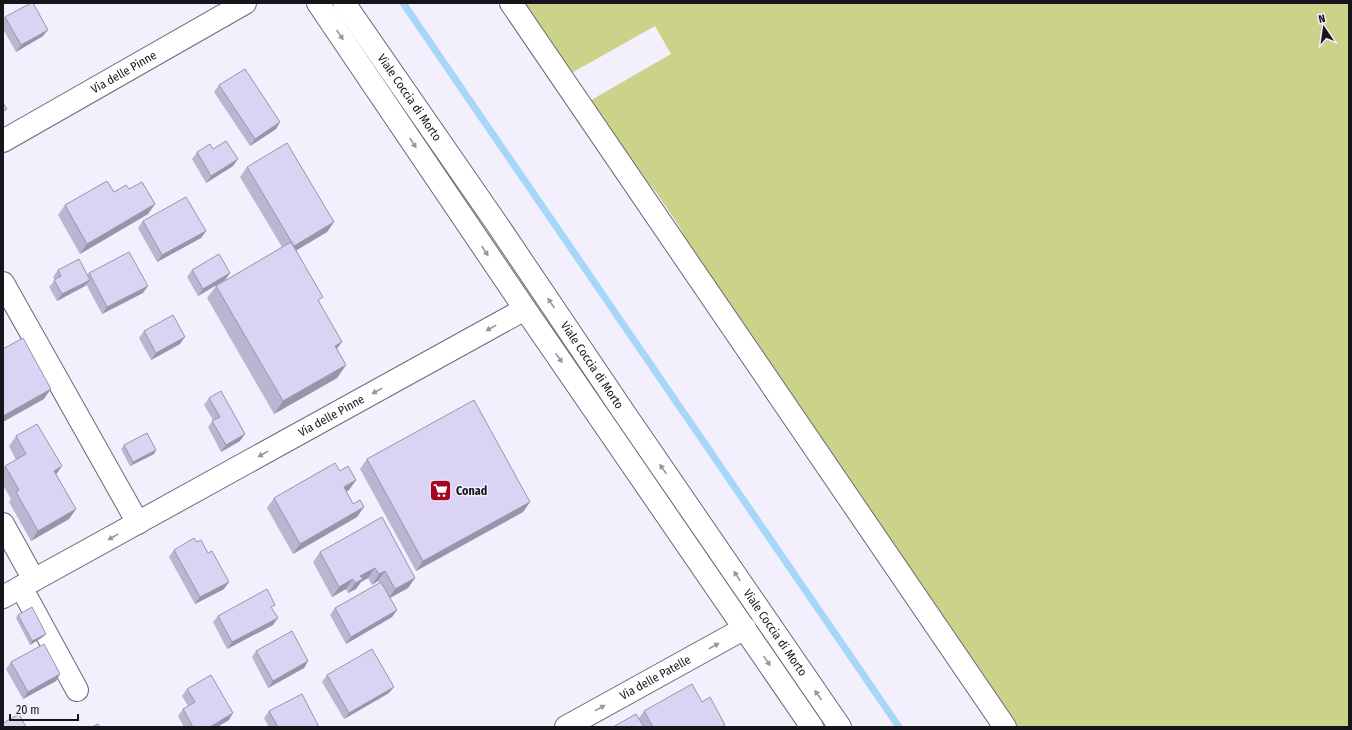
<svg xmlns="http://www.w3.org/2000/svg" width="1352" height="730" font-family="'Fira Sans Condensed',sans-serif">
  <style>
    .green { fill: #cad389 }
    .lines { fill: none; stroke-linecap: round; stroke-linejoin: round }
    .stream { stroke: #a7d7f8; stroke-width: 7 }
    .minor-casing { stroke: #6c6877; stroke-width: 24 }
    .minor { stroke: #fff; stroke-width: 22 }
    .wall { fill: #bcb5d1 }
    .shaded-wall { fill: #9994aa }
    .building { fill: #dbd3f3; stroke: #9994aa }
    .oneway { fill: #969698 }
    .labels { text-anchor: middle; stroke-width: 3; stroke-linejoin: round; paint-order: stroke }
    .street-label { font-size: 12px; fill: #16151b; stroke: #f3effd }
    .poi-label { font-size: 12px; font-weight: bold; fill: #16151b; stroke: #f3effd; text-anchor: start }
  </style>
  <rect width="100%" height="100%" fill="#f3effd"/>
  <!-- green -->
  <path class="green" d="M519,3H1349V727H1012L696,257L679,226L656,192L618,148L586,103L671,54L655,26L568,75Z"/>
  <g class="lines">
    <!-- stream -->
    <path class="stream" d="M403,3L899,727"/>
    <defs>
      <g id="minor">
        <path d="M318,3L525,309L812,727"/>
        <path id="s1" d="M344,3L497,224L623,411L840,727"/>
        <path d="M511,3L1005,727"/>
        <path id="s2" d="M3,141L245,3"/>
        <path d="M3,283L138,523"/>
        <path d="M3,524L34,580"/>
        <path d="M21,587L77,690"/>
        <path id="s3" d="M3,597L525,309"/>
        <path id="s4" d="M566,727L745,628"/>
      </g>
    </defs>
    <!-- minor casing -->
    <use href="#minor" class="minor-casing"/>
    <!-- minor -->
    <use href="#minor" class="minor"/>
  </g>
  <!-- wall -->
  <path class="wall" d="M5,17L43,36L16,52L3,29V21Z
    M219,85L280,122L276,129L250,146L214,92Z
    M213,149L233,166L206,183L192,159L197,152Z
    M247,167L334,222L327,232L296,250L319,302L337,349L346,365L337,378L274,414L207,298L216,286L282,247L240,177Z
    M129,189L155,204L148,214L80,254L58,215L65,205L114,192Z
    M143,221L206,231L201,238L157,262L138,228Z
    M58,270L87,275L89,273L143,293L102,314L86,284L85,286L57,301L49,287L55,280L53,277Z
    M192,270L230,273L225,280L198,296L187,277Z
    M144,331L180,344L151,360L139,338Z
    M209,398L240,441L221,452L208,427L213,420L204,405Z
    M16,436L62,466L56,474L76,509L69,519L31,541L9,502L11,499L3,485V469L5,466L16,460L9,446Z
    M124,445L156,450L154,454L130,466L121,449Z
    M367,459L530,502L523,512L416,571L360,469Z
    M340,471L356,480L349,490L346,491L357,517L293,554L267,508L274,498Z
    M197,542L208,553L224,589L195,604L169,557L174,550Z
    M320,552L415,578L408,588L390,598L397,610L392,617L346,644L330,615L335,608L380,583L378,581L372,585L368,578L361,582L356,589L348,593L346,589L332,597L313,562Z
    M272,608L273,625L227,649L213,622L218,616Z
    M18,615L43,637L30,645L16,618Z
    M256,651L308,661L304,668L268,688L252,657Z
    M11,662L56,681L23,699L6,669Z
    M327,675L389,693L344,719L322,682Z
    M187,689L229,720L217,727H184L178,716L183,709L188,706L182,696Z
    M702,702L724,727H613L639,718L644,711Z
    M269,711L319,727H269L264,718Z"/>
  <!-- shaded-wall -->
  <path class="shaded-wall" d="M48,30L43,36L16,52L21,45Z
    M280,122L276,129L250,146L255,139Z
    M238,159L233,166L206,183L211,176Z
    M155,204L148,214L80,254L87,244Z
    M334,222L327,232L287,256L294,246Z
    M206,231L201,238L157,262L162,255Z
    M230,273L225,280L198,296L203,289Z
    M90,280L85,286L57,301L62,294Z
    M148,286L143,293L102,314L107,307Z
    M185,337L180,344L151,360L156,353Z
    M342,342L333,354L335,346Z
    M346,365L337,378L274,414L283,401Z
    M51,389L44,399L3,422V416Z
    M245,434L240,441L221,452L226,445Z
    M156,450L154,454L130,466L133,462Z
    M62,466L55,476L54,471Z
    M356,480L349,490L337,497L344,487Z
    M530,502L523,512L416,571L423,561Z
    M364,507L357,517L293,554L300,544Z
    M76,509L69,519L31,541L38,531Z
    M375,568L368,578L361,582L356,589L348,593L360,576Z
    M385,571L378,581L372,585L379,574Z
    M415,578L408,588L388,599L395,589Z
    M353,579L346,589L332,597L339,587Z
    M229,582L224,589L195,604L200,597Z
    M397,610L392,617L346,644L351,637Z
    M278,618L273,625L227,649L232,642Z
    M46,634L43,637L30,645L32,641Z
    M308,661L304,668L268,688L273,681Z
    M60,674L56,681L23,699L28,692Z
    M394,687L389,693L344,719L349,713Z
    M233,713L229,720L217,727H210Z"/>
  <!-- building -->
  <path class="building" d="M31,3H33L48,30L21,45L5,17Z
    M245,69L280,122L255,139L219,85Z
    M3,103L7,109L3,111Z
    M226,141L238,159L211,176L197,152L210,144L213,149Z
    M287,143L334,222L294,246L247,167Z
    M107,181L114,192L126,185L129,189L142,182L155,204L87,244L65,205Z
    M186,197L206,231L162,255L143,221Z
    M291,242L323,297L318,300L342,342L335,346L346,365L283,401L216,286Z
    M129,252L148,286L107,307L89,273Z
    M219,254L230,273L203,289L192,270Z
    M79,259L90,280L62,294L54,280L61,276L58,270Z
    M173,315L185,337L156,353L144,331Z
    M23,338L51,389L3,416V349Z
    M221,391L245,434L226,445L212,421L220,417L209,398Z
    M474,400L530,502L423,561L367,459Z
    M37,424L62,466L54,471L76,509L38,531L16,492L19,490L5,466L26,454L16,436Z
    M147,433L156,450L133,462L124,445Z
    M335,463L340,471L348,466L356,480L344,487L353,504L360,500L364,507L300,544L274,498Z
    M382,517L415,578L395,589L385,571L379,574L375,568L360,576L363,579L355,583L353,579L339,587L320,552Z
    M194,538L197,542L201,540L208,553L212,551L229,582L200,597L174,550Z
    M381,582L397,610L351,637L335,608Z
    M267,589L275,605L271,607L278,618L232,642L218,616Z
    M32,607L46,634L32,641L18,615Z
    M292,631L308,661L273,681L256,651Z
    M44,644L60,674L28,692L11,662Z
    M372,649L394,687L349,713L327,675Z
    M211,675L233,713L210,727H193L183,709L195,702L187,689Z
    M692,684L702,702L710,697L725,725L721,727H653L644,711Z
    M302,694L319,727H278L269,711Z
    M19,714L26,727H3V723Z
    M636,714L644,727H613Z
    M98,724L100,727H92Z"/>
  <!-- one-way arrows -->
  <defs><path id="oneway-solid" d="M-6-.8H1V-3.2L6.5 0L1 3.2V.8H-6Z"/></defs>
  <g class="oneway">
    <use href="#oneway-solid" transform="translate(340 35) rotate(56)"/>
    <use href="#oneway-solid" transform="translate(413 143) rotate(57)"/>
    <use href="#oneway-solid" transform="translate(485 251) rotate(56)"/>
    <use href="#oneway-solid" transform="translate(551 303) rotate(-124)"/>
    <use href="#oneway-solid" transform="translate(491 328) rotate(151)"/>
    <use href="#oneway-solid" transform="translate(559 358) rotate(55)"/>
    <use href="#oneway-solid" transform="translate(377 391) rotate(151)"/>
    <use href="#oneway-solid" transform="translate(263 454) rotate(151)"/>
    <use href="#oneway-solid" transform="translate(663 469) rotate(-125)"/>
    <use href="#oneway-solid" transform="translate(113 537) rotate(151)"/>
    <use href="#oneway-solid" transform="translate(737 576) rotate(-124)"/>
    <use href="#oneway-solid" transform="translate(714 646) rotate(-29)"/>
    <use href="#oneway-solid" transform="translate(767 661) rotate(56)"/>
    <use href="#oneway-solid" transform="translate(818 695) rotate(-125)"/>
    <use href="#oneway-solid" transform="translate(600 708) rotate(-29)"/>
  </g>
  <!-- icons -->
  <defs>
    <symbol id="supermarket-square" viewBox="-11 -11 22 22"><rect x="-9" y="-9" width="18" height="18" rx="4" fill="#a30720" stroke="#f3effd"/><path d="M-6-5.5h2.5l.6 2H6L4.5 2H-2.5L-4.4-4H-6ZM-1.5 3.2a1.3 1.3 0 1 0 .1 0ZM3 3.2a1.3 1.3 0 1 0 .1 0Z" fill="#fff"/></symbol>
  </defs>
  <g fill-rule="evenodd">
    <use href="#supermarket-square" x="428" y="478" width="25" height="25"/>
  </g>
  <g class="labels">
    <!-- street labels -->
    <g class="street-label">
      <text dy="4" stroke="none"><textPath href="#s2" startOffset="139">Via delle Pinne</textPath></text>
      <text dy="4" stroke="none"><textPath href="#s1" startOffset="115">Viale Coccia di Morto</textPath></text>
      <text dy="4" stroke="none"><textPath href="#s1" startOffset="439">Viale Coccia di Morto</textPath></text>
      <text dy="4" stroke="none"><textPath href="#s3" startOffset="375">Via delle Pinne</textPath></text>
      <text dy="4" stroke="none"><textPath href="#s1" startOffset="763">Viale Coccia di Morto</textPath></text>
      <text dy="4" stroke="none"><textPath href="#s4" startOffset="102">Via delle Patelle</textPath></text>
    </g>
    <!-- poi labels -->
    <g class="poi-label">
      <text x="456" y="495">Conad</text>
    </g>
  </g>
  <!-- border -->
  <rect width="1352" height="730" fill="none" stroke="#16151b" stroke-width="8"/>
  <!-- north arrow -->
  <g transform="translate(1324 28) rotate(347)" stroke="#f3effd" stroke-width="3" paint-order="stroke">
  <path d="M0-3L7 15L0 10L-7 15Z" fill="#16151b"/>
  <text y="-6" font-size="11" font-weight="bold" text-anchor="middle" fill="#16151b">N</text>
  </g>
  <!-- scale -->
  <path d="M10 714v6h68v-6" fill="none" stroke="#16151b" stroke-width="2"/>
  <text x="16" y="714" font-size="12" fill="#16151b" stroke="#f3effd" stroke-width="3" paint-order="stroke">20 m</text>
</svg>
